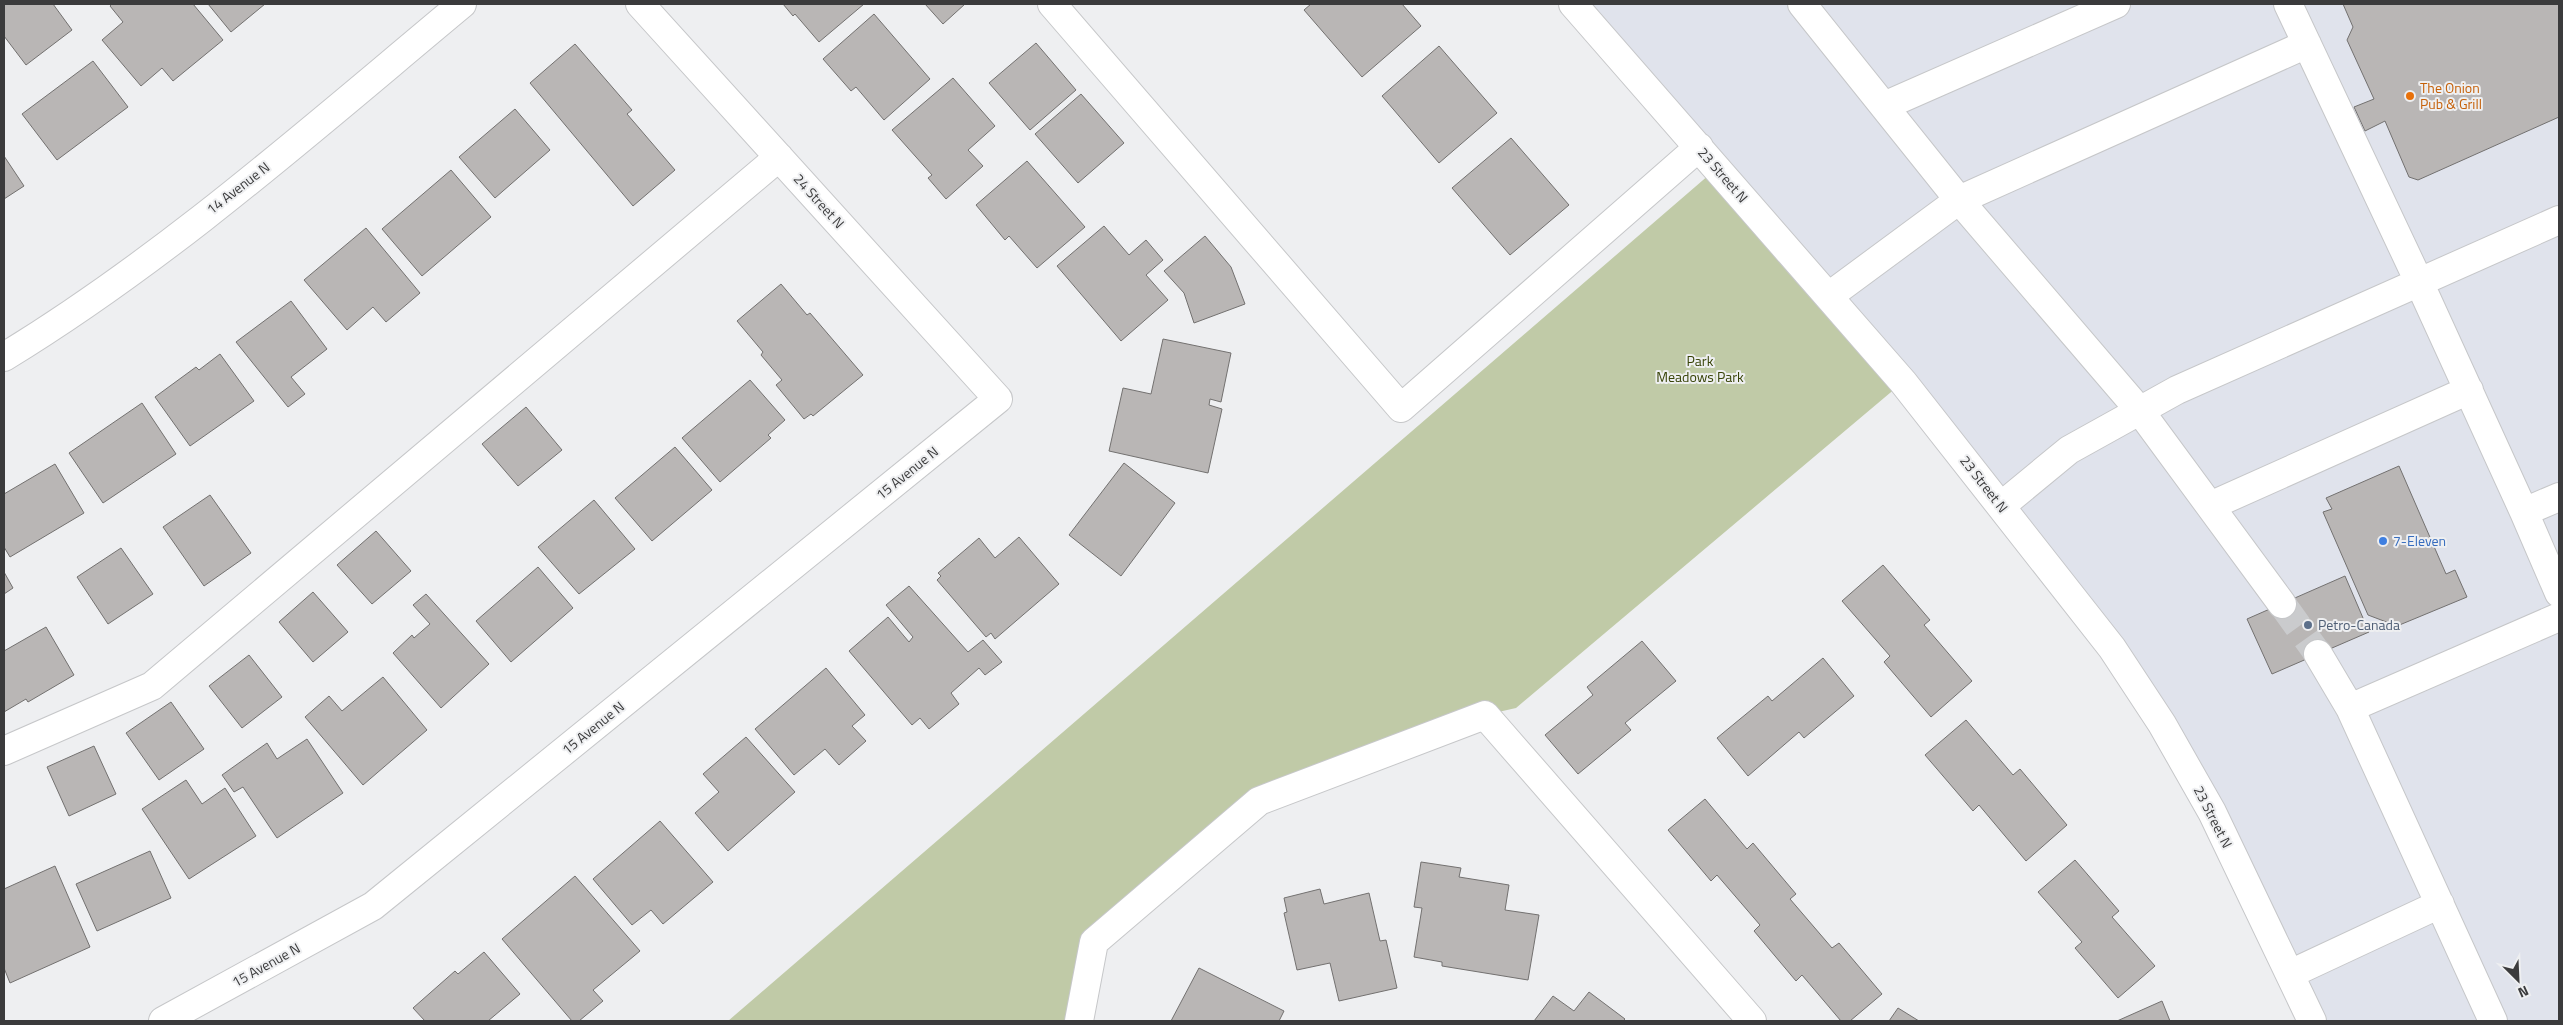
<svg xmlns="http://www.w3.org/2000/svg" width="2563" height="1025" font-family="'Titillium Web',sans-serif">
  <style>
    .built { fill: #e0e3ec }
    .green { fill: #c0caa7 }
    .building { fill: #b9b6b5; stroke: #737170 }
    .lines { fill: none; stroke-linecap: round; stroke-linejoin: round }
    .minor-tunnel { stroke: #cacbcd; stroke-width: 28; stroke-dasharray: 28 14; stroke-linecap: butt }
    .minor-casing { stroke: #c6c7c9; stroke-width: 30 }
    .minor { stroke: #fff; stroke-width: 28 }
    .food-dot { fill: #e8710a; stroke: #eeeff1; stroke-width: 2 }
    .shop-dot { fill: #3f7fe0; stroke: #eeeff1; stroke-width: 2 }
    .service-dot { fill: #5c6f8a; stroke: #eeeff1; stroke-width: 2 }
    .labels { text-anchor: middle; stroke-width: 4; stroke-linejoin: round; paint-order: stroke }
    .food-label { font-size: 14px; fill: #c56008; stroke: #eeeff1; text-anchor: start }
    .street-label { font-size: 14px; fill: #3b3b3c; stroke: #eeeff1 }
    .park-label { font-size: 14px; fill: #374306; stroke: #eeeff1 }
    .shop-label { font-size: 14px; fill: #366cbe; stroke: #eeeff1; text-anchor: start }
    .service-label { font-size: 14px; fill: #4e5e75; stroke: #eeeff1; text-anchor: start }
  </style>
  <rect width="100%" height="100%" fill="#eeeff1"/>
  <!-- built -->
  <path class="built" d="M1573,4H2559V1021H2312L2112,648Z"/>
  <!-- green -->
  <path class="green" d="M1717,168L1903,382L1516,708L1485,715L1259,801L1094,942L1079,1021H728Z"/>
  <!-- building -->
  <path class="building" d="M4,4H53L72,30L26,65L4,36Z
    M112,4H193L223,40L173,81L162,68L141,86L102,40L123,22L110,6Z
    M208,4H265L231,32Z
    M783,4H864L819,42L795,14L793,16Z
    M925,4H965L943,24Z
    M1311,4H1402L1421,26L1362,77L1304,10Z
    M2343,4H2559V117L2418,180L2409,177L2385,121L2365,131L2354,107L2374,99L2347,40L2353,27Z
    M874,14L930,79L884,120L856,87L851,91L823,59Z
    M1036,43L1076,90L1030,130L989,83Z
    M575,44L632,110L627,114L675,170L633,206L530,83Z
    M1439,46L1497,113L1439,163L1382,96Z
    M93,61L128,107L57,160L22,114Z
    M953,78L995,126L968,150L983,166L946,199L928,178L932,175L892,130Z
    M1081,94L1124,143L1078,183L1035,134Z
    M515,109L550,150L495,198L459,157Z
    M1511,138L1569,205L1510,255L1452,188Z
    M4,156L24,186L4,199Z
    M1027,161L1085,227L1037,268L1009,236L1005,240L976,205Z
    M451,170L491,217L422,276L382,229Z
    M1104,226L1129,255L1146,240L1163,260L1146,275L1168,300L1121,341L1057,266Z
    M366,228L420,293L386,322L373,307L347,330L304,280Z
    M1205,236L1231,267L1245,304L1194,323L1184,293L1164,271Z
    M781,284L807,315L810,313L863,375L813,416L811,414L804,419L776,385L782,380L761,355L763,352L737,321Z
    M291,301L327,349L291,377L305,394L288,407L236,342Z
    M1163,339L1231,353L1221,402L1210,399L1209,405L1222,409L1208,473L1109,451L1123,388L1151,394Z
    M220,354L254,401L190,446L155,397L196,367L199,370Z
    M750,380L785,420L768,435L771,438L720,482L682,438Z
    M142,403L176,454L103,503L69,453Z
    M526,407L562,450L518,486L482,444Z
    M675,447L712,490L652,541L615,498Z
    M1124,463L1175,503L1121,576L1069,535Z
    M55,464L84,513L10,557L4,547V494Z
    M2399,466L2446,574L2455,570L2467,597L2397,626L2368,615L2323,512L2332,509L2326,498Z
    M210,495L251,553L204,586L163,527Z
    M594,500L635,549L579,594L538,547Z
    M376,531L411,571L372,604L337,565Z
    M1019,537L1059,584L995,639L991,633L986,637L937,580L941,576L938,573L979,538L995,558Z
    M121,548L153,594L108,624L77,577Z
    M1883,565L1930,620L1924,625L1972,681L1931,717L1884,662L1890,656L1842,601Z
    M538,567L573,608L511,662L476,621Z
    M4,572L13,588L4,594Z
    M2345,576L2369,632L2272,674L2247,619Z
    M909,586L968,652L983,640L1002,662L985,675L979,668L951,693L959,704L929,729L920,718L912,725L849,651L888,617L909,642L913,637L886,605Z
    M313,592L348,632L313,662L279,622Z
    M426,594L489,664L441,708L393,653L412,635L414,638L430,624L413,605Z
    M46,627L74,675L28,702L26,699L4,712V651Z
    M1642,641L1676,681L1625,723L1631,730L1578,774L1545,735L1593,695L1587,687Z
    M249,655L282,697L242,728L209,686Z
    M1823,658L1854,696L1804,738L1799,732L1748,776L1717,738L1768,696L1772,701Z
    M826,668L865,715L852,726L866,741L839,765L825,749L794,775L755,729Z
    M383,677L427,730L363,785L305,717L329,696L342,711Z
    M171,702L204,749L159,780L126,733Z
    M1966,720L2013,775L2020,769L2067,825L2026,861L1979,805L1973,811L1925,755Z
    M746,737L795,792L728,851L695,813L719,792L703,774Z
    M307,739L343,793L277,838L243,787L234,792L222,775L267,743L277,759Z
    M94,746L116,794L69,816L47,767Z
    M186,780L202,804L225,788L256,836L189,879L142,809Z
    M1705,799L1747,849L1753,843L1796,894L1790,899L1832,948L1839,943L1882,994L1850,1021H1841L1802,975L1796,981L1754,931L1760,925L1717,875L1711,881L1668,830Z
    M660,821L713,882L663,924L651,910L632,925L593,879Z
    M150,851L171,898L97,931L76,884Z
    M2075,860L2119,911L2112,917L2155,966L2118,998L2075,948L2082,942L2038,892Z
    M1421,862L1461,868L1459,877L1509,885L1505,910L1539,915L1528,980L1442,966V962L1414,957L1422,908L1414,907Z
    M55,866L90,947L10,983L4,968V889Z
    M575,876L640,951L593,990L603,1001L579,1021H572L502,939Z
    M1320,889L1324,904L1369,893L1380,941L1386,940L1397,988L1339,1001L1330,963L1297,970L1284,913L1287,912L1284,898Z
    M484,952L520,994L488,1021H425L413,1008L455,971L458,974Z
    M1199,968L1284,1011L1279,1021H1171Z
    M1589,992L1625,1019L1623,1021H1534L1553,996L1574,1011Z
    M2162,1001L2170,1021H2117Z
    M1898,1008L1919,1021H1889Z"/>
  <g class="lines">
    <!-- minor-tunnel -->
    <path class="minor-tunnel" d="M2282,604L2318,654"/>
    <defs>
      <path id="minor" d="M1052,4L1401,408L1699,147
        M1573,4L1903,382L2112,648L2162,724L2212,812L2312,1021
        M1802,4L1959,200L2140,411L2282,604
        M2288,4L2419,282L2524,512L2559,497
        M1884,106L2116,4
        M1829,296L1959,200L2307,44
        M4,357C168,257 314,127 462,4
        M2001,506L2069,450L2177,390L2559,220
        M2210,506L2469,390
        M2524,512L2559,593
        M2318,654L2350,708
        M4,751L152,686L779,157
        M2290,974L2440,904
        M163,1021L373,906L998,399L640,4
        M1079,1021L1094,942L1259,801L1485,715L1752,1021
        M2493,1021L2350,708L2559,617"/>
    </defs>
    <!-- minor casing -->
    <use href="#minor" class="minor-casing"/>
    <!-- minor -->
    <use href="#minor" class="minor"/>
  </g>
  <!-- markers -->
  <circle class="food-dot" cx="2410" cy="96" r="5"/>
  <circle class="shop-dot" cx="2383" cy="541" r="5"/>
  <circle class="service-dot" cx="2308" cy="625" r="5"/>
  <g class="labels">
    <!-- food labels -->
    <g class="food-label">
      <text x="2420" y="93">The Onion<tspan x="2420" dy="16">Pub &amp; Grill</tspan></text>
    </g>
    <!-- street labels -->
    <g class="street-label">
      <text transform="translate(1723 175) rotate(49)" y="5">23 Street N</text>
      <text transform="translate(238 188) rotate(-38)" y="5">14 Avenue N</text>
      <text transform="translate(819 201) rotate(48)" y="5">24 Street N</text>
      <text transform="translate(907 473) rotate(-39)" y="5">15 Avenue N</text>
      <text transform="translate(1984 484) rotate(52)" y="5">23 Street N</text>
      <text transform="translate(593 728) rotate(-39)" y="5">15 Avenue N</text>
      <text transform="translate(2213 817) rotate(63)" y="5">23 Street N</text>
      <text transform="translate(266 965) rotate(-29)" y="5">15 Avenue N</text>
    </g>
    <!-- park labels -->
    <g class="park-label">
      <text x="1700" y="366">Park<tspan x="1700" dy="16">Meadows Park</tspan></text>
    </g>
    <!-- shop labels -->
    <g class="shop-label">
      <text x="2393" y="546">7-Eleven</text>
    </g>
    <!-- service labels -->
    <g class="service-label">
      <text x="2318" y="630">Petro-Canada</text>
    </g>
  </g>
  <!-- border -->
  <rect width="2563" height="1025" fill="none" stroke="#3b3b3c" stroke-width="10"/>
  <!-- north arrow -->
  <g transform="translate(2518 980) rotate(156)" stroke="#eeeff1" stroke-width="4" paint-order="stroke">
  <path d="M0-4L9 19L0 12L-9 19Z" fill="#3b3b3c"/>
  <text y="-8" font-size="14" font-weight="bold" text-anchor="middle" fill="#3b3b3c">N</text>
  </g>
</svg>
